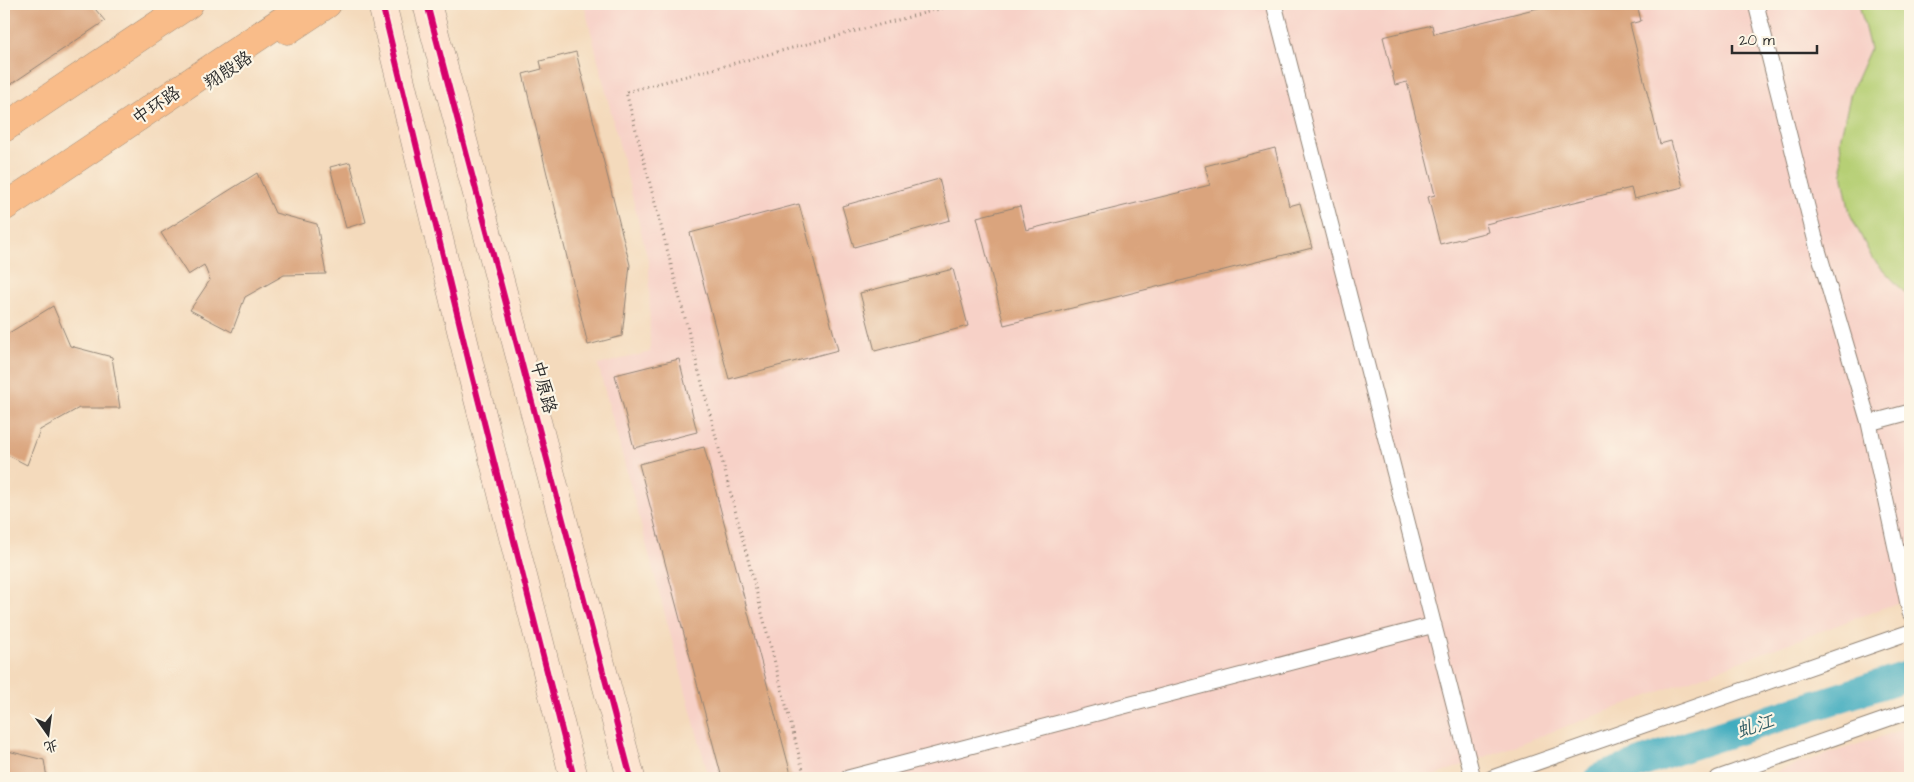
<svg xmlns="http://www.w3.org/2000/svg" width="1914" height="782" font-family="'Architects Daughter','LXGW WenKai TC',sans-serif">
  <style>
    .built { fill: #f7d1c7 }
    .green { fill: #b6cf74; stroke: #707d50 }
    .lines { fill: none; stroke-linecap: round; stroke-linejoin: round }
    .canal { stroke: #40acbf; stroke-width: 30 }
    .building { fill: #daa47d }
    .lane-casing { stroke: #908274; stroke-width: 17 }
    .secondary-casing { stroke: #908274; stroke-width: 29 }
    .primary-casing { stroke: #908274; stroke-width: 29 }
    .highway-casing { stroke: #908274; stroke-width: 29 }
    .path { stroke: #908274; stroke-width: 3; stroke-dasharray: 1 4; stroke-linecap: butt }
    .lane { stroke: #fff; stroke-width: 15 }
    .secondary { stroke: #fde4d0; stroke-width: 28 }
    .primary { stroke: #f9bc89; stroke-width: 28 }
    .highway { stroke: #f9bc89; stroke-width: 28 }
    .cycleway-casing { stroke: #fcf5e5; stroke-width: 9 }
    .cycleway { stroke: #d6006c; stroke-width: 6 }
    .labels { text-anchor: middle; stroke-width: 4.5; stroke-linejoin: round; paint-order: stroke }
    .street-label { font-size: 18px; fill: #2b2b2b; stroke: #fcf5e5 }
    .water-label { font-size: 19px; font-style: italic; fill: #335f66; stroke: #fcf5e5 }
  </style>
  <rect width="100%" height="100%" fill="#fcf5e5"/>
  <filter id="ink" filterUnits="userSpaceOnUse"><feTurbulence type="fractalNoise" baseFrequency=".02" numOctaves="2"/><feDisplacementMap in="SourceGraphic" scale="10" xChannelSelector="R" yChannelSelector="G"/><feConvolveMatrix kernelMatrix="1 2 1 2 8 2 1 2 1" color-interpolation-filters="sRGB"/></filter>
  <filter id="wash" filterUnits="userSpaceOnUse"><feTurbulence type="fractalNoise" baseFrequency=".0096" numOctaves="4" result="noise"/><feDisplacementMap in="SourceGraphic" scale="20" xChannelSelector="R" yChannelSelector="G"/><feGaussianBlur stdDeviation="1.12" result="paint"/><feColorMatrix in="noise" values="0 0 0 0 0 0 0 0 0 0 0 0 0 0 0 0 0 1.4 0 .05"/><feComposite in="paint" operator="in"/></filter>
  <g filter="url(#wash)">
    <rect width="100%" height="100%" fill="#f4dabc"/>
    <!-- built -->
    <path class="built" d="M584,4H1910V598L1428,778H709L598,365L650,352L649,264Z
      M1910,727V778H1756Z"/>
    <!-- green -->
    <path class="green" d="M1859,4H1910V298L1872,258L1850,214L1843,178L1840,140L1851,92L1870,49Z"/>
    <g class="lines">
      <!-- canal -->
      <path class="canal" d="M1600,778L1688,746L1910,675"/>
    </g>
    <g id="blocks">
      <!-- building -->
      <path class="building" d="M4,4H91L105,21L4,89Z
        M1554,4H1637L1641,21L1630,24L1660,144L1671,141L1683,187L1634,199L1631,188L1486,224L1488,232L1440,244L1428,197L1435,195L1407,82L1395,85L1383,37L1432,25L1434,34Z
        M576,52L630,265L622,336L588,345L523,74L542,69L540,61Z
        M1275,148L1289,206L1300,203L1312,248L1004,325L977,217L1020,206L1026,230L1210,185L1205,166Z
        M350,162L366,222L346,228L330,167Z
        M257,173L275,213L317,224L326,274L284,275L245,297L232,332L190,310L210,280L204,265L188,275L161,233Z
        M939,179L950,220L854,247L842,206Z
        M799,204L838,350L729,379L690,233Z
        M953,269L968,326L875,351L860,293Z
        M53,306L70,346L112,357L120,408H79L40,430L27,465L4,453V415L5,413L4,409V336Z
        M679,359L697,432L634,448L615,375Z
        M704,447L792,778H722L639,464Z
        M4,750L44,760L47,778H4Z"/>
    </g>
  </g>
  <g filter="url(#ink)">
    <use href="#blocks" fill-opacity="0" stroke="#908274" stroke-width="1"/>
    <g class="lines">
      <defs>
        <path id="lane" d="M1274,4L1473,778
          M1756,4L1818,250L1869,423L1910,613
          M1869,423L1910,412
          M848,778L1434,625
          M1492,778L1910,632
          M1718,778L1910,711"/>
        <path id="secondary" d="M382,4L471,371L574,778
          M427,4L631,778"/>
        <path id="primary" d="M288,30L327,4"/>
        <path id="highway" d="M4,128L189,4
          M4,207L307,4"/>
      </defs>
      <!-- lane casing -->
      <use href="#lane" class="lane-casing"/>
      <!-- secondary casing -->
      <use href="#secondary" class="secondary-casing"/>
      <!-- primary casing -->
      <use href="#primary" class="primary-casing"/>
      <!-- highway casing -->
      <use href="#highway" class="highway-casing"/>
      <!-- path -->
      <path class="path" d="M805,778L626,92L958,4"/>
      <!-- lane -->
      <use href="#lane" class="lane"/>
      <!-- secondary -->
      <use href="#secondary" class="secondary"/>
      <!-- primary -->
      <use href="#primary" class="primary"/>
      <!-- highway -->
      <use href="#highway" class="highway"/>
      <defs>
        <path id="cycleway" d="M382,4L471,371L574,778
          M427,4L631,778"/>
      </defs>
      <!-- cycleway casing -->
      <use href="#cycleway" class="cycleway-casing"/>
      <!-- cycleway -->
      <use href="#cycleway" class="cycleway"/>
    </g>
  </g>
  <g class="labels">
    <!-- street labels -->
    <g class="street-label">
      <text transform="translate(228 70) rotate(-34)" y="6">翔殷路</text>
      <text transform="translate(156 105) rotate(-34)" y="6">中环路</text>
      <text transform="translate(544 387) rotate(75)" y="6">中原路</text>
    </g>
    <!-- water labels -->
    <g class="water-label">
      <text transform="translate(1755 725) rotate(-18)" y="7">虬江</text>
    </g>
  </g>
  <!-- margin -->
  <rect width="1914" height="782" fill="none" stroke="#fcf5e5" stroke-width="20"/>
  <!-- north arrow -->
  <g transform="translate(48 734) rotate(166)" stroke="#fcf5e5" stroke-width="4" paint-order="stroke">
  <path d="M0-4L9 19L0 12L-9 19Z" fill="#2b2b2b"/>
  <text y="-8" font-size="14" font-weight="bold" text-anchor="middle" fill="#2b2b2b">北</text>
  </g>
  <!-- scale -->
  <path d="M1732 45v8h85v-8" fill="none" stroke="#2b2b2b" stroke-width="2.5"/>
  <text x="1739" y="45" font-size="15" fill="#2b2b2b" stroke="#fcf5e5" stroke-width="4" paint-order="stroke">20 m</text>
</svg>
